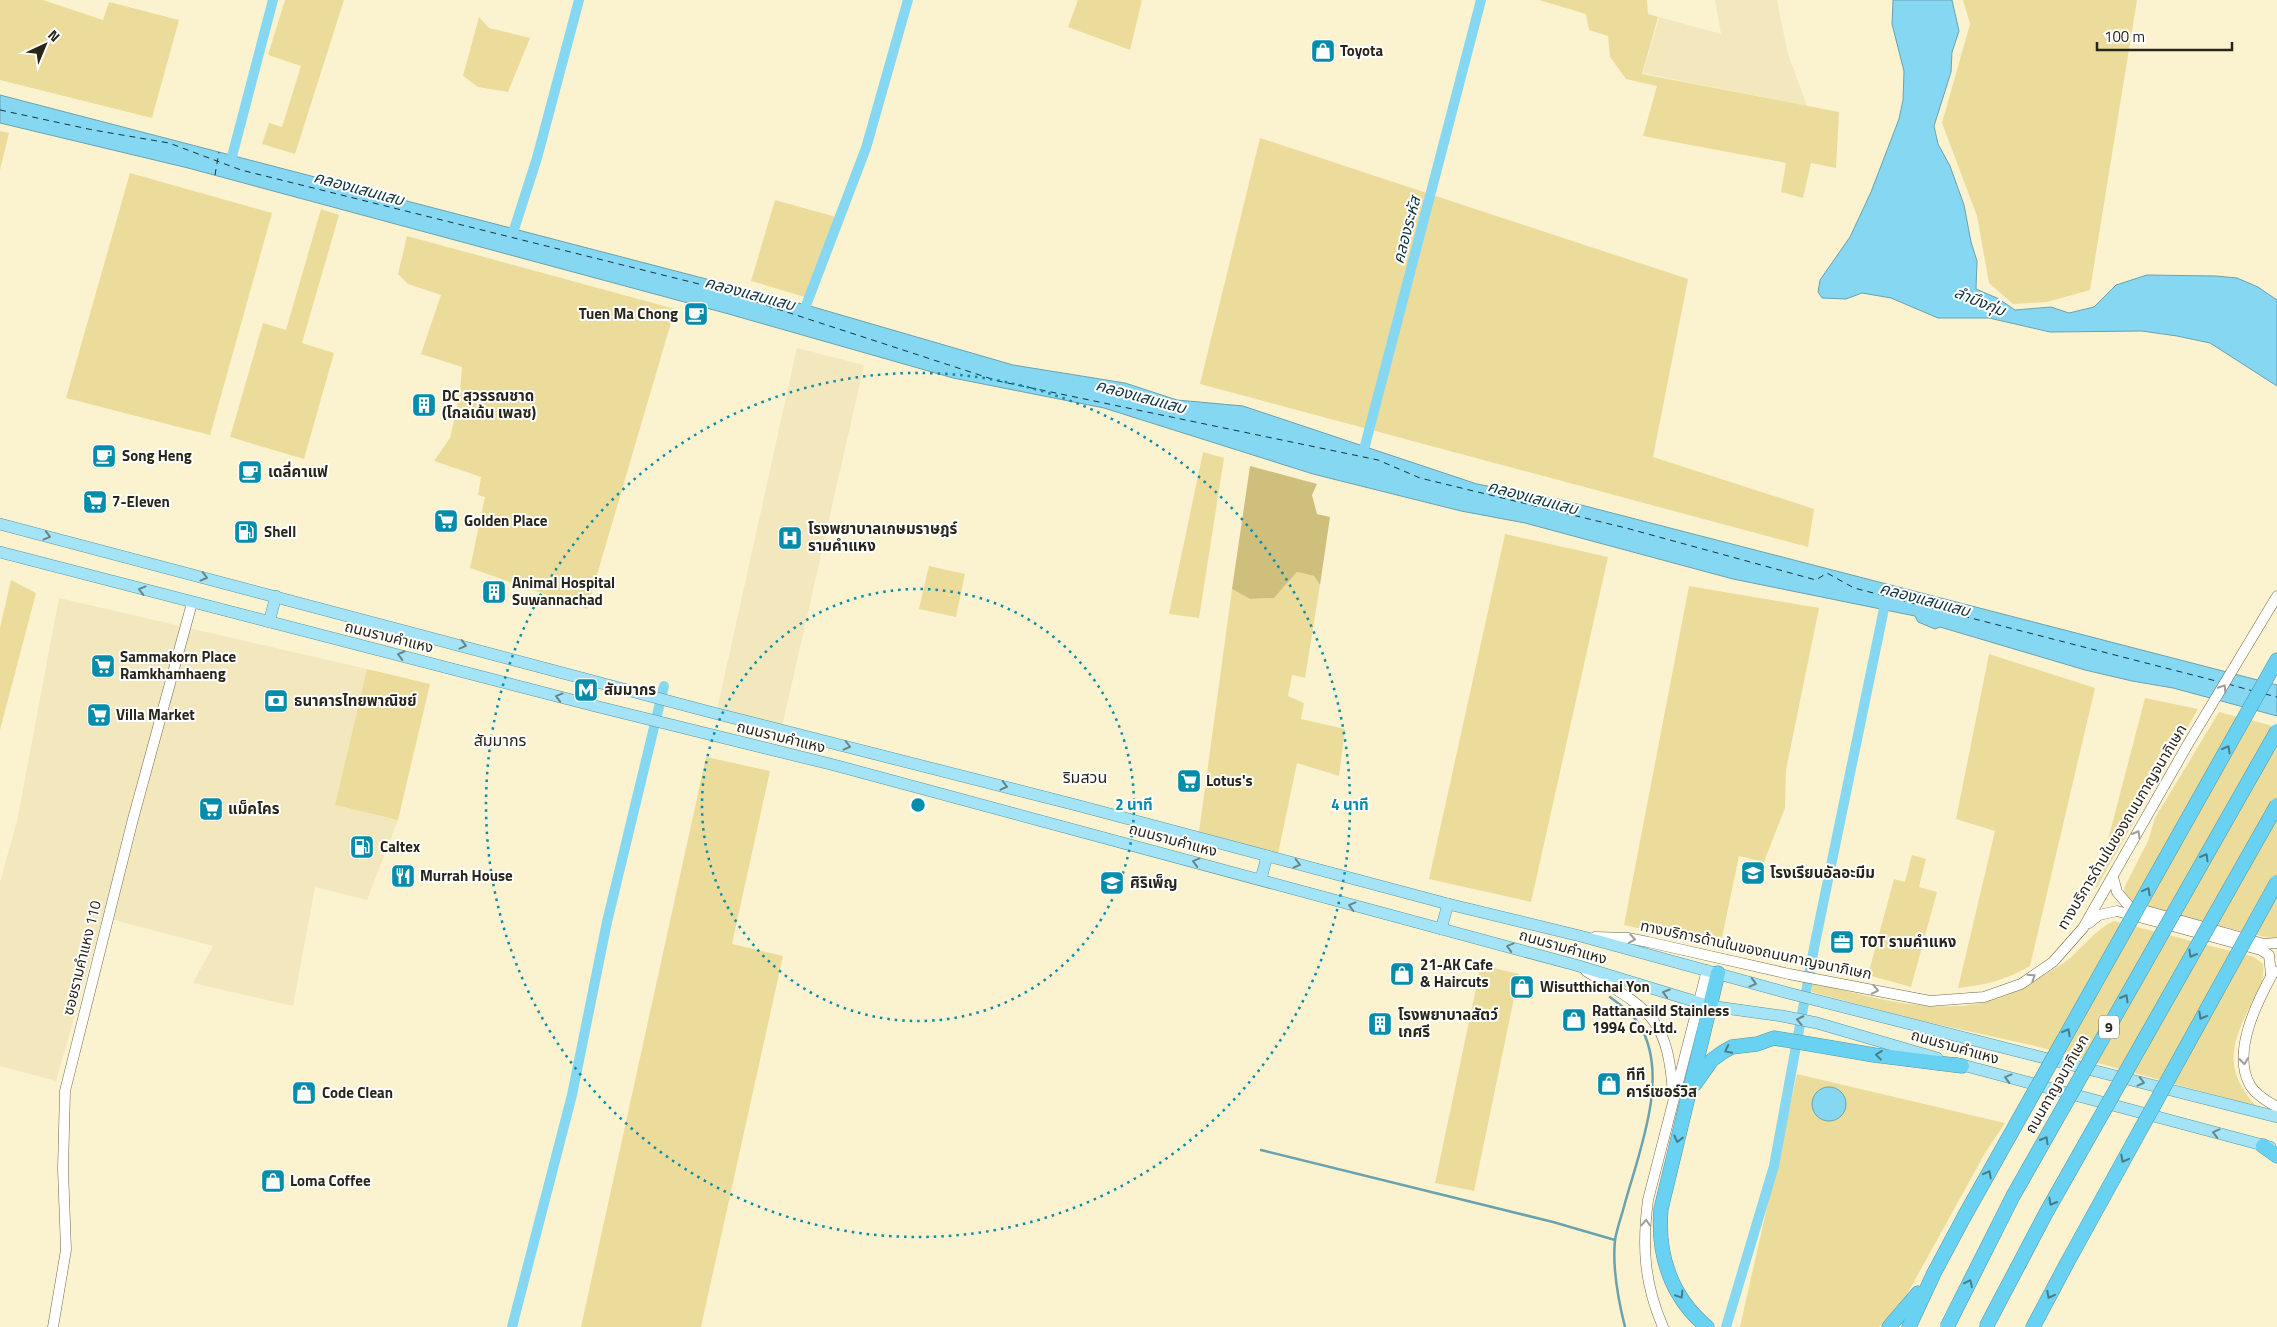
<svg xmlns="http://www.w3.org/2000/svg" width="2277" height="1327" font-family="'Titillium Web','Noto Sans Thai',sans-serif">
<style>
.built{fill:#f2e7bd}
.green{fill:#ecdc9b}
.forest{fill:#cfbf7d}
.water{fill:#86d7f1;stroke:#6aa2b0}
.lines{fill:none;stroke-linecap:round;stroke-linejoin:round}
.stream{stroke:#6aa2b0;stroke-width:2.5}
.canal{stroke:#86d7f1;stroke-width:10}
.ferry{stroke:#0f3540;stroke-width:1;stroke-dasharray:6 5;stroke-linecap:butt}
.secondary-casing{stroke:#706849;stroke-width:11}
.primary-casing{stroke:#5396a6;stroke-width:12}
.highway-casing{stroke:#5396a6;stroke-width:15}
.secondary{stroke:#fff;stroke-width:10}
.primary{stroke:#a5e4f7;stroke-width:11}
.highway{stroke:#69d2f2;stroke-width:14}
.highway-bridge-casing{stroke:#5396a6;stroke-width:15;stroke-linecap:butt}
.highway-bridge{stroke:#69d2f2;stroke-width:14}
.oneway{stroke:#678588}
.oneway2{stroke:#9f9d98}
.oneway3{stroke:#497c86}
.ring{fill:none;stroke:#048cab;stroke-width:2.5;stroke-dasharray:2.5 5}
.labels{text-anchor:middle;stroke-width:4;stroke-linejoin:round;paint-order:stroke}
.shield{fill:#fff;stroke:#69675e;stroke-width:1}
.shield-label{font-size:14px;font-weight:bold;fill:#292619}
.poi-label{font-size:15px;font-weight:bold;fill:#292619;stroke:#fff;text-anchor:start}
.street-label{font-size:15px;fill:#292619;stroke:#fff}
.water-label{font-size:16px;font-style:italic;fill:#0f3540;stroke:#fff}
.neighbourhood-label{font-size:16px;fill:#292619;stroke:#fff}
.centre{fill:#048cab;stroke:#fff;stroke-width:2.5}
.ring-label{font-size:15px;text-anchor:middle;font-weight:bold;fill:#048cab;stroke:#fff;stroke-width:4;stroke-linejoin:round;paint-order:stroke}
</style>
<rect width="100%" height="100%" fill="#fbf3cf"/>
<g class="built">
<path d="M1715 0H1777L1787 51 1807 106 1643 73 1659 17 1721 34Z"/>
<path d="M797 348 864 365 782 727 717 710Z"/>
<path d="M59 598 367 669 335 805 398 820 367 900 315 887 293 1006 193 983 213 946 103 917 56 1081 0 1066V882L17 821Z"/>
</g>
<g class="green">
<path d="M0 0H43L103 20 109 2 179 20 152 118 0 80Z"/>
<path d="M285 0H344L295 154 262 144 269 123 282 127 301 66 268 55Z"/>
<path d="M1078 0H1142L1130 50 1068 27Z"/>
<path d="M1539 0H1647L1648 14 1658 17 1642 74 1839 112 1836 168 1811 163 1803 198 1781 192 1786 163 1643 136 1657 86 1626 79 1610 57 1608 36 1589 30 1586 14Z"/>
<path d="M1963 0H2137L2090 290 2047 302 2013 304 1989 283 1977 216 1942 123 1970 24Z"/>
<path d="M479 17 489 28 530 38 508 92 478 87 463 76Z"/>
<path d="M0 131 9 133 0 170Z"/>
<path d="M1260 138 1688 279 1653 457 1814 509 1808 547 1200 384Z"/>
<path d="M130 173 272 213 210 435 66 398Z"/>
<path d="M775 200 836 217 805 297 751 281Z"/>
<path d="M321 209 339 215 302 343 334 353 304 459 230 437 263 323 286 330Z"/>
<path d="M407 236 675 309 587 609 470 568 485 497 478 495 481 477 434 461 450 438 460 393 462 367 421 354 441 295 408 284 398 274Z"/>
<path d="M1203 452 1224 458 1199 618 1169 614Z"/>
<path d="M1505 534 1608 557 1531 902 1429 879Z"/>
<path d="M929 566 965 574 956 617 919 609Z"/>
<path d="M1297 572 1314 576 1320 585 1305 678 1292 675 1288 696 1304 703 1301 719 1345 729 1339 776 1297 763 1278 854 1199 832 1232 589 1250 599 1274 598Z"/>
<path d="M11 580 36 593 0 730V628Z"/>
<path d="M1689 586 1819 608 1786 770 1785 808 1764 862 1739 856 1720 947 1624 925Z"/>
<path d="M1989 654 2095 688 2030 966C2006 980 1985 985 1958 988L1995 831 1956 819Z"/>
<path d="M367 669 430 684 398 820 335 805Z"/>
<path d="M2145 698 2198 709 2095 890Z"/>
<path d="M2219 712 2277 727V938L2273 939 2132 904 2125 897 2124 888 2148 841 2155 818Z"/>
<path d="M706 757 770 771 732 944 783 956 701 1327H581Z"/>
<path d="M1912 855 1926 859 1919 887 1937 892 1911 987 1868 975 1894 879 1905 882Z"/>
<path d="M2114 921 2254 957 2263 964C2265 981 2259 988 2251 1004 2231 1044 2223 1070 2256 1106L2035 1046 1918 1020 1812 992V983C1872 996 1937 1019 1999 998 2020 991 2040 977 2059 966 2079 954 2093 930 2114 921Z"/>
<path d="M1481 965 1519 974 1474 1191 1435 1183Z"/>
<path d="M1797 1074 2005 1123 1985 1153 1900 1307 1879 1327H1740Z"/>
</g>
<path class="forest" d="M1250 466 1317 484 1312 495 1317 514 1330 517 1320 585 1314 576 1297 572 1274 598 1250 599 1232 589Z"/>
<g class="water">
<path d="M1893 0H1952L1959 31 1952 52 1951 72 1934 126 1938 144 1950 166 1964 205 1971 242 1977 261 1976 289 1999 299 2015 310 2051 307 2069 313 2094 307 2116 285 2147 275 2216 276 2237 278 2258 287 2277 300V386L2210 343 2177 336 2142 331 2050 332 1989 318H1938L1891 298 1862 293 1846 299 1822 298 1818 292 1820 280 1850 237 1871 192 1899 119 1903 100 1904 71 1892 24Z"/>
<path d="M0 95 810 306 1013 365 1125 383 1177 400 1243 406 1477 484 1558 499 2277 685V716L2173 688 2132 681 2085 670 1940 627 1935 629 1918 622 1915 616 1733 579 1525 523 1461 511 1313 474 1104 408 953 378 725 313 188 168 0 123Z"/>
<circle cx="1829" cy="1104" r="17"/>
</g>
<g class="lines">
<g class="stream">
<path d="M1610 997C1622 1006 1633 1014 1640 1026 1670 1076 1639 1152 1625 1203 1622 1215 1617 1228 1615 1240 1612 1269 1618 1299 1625 1327"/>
<path d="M1261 1150 1553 1222 1615 1240"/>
</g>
<g class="canal">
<path d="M229 168 273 0"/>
<path d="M511 239 537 158 579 0"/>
<path d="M802 316 866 148 908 0"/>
<path d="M1361 461 1481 0"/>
<path d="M512 1327 572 1095 607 922 664 686"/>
<path d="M1726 1327 1774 1166 1815 943 1885 604"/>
</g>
<g class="ferry">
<path d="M0 110 93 130 169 143 241 170 707 286 998 381 1378 460 1420 478 1626 528 1816 580 1827 573 1854 588 2220 682"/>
<path d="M215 175 219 152"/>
<path d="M2228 684 2253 691"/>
<path d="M2265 694 2277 697"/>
</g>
<defs>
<g id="secondary">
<path d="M2113 877 2117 892 2129 906 2264 944 2277 943"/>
<path d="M2089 923 2099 915 2117 911 2261 950 2269 955 2271 975"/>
<path d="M1595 937 1628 938 1648 942 1789 974 1930 1001 1984 997 2021 984 2053 962 2083 928 2188 744 2277 596"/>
<path d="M1586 971C1649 1010 1668 1016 1673 1095"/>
<path d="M2274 971C2258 1000 2231 1052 2250 1085 2255 1094 2268 1102 2277 1107"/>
<path d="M53 1327 66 1250 63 1169 65 1091 133 819 192 603"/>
<path d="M1663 1327C1644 1283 1642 1246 1648 1200L1707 970"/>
</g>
<g id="primary">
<path d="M0 524 710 712 1076 805 1448 904 1584 937 1788 993 2277 1117"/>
<path d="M0 552 599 707 834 765 1579 966 1710 1006 1782 1016 1817 1023 1937 1058"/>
<path d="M269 622 276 596"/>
<path d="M1261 879 1267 856"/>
<path d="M1441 929 1448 904"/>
<path d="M1955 1063 2270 1147"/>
</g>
<g id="highway">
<path d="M2251 706 2277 660"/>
<path d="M1695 1084 1712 1060 1723 1052 1732 1047 1757 1044 1774 1038 1874 1055 1962 1066"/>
<path d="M2263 1146 2277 1156"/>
<path d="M1707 1327C1671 1297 1657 1255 1661 1209L1718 973"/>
<path d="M1889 1327 1918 1293"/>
<path d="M1909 1327 1934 1273 1964 1217"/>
<path d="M2033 1327 2067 1263"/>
</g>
</defs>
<use href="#secondary" class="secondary-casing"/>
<use href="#primary" class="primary-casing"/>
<use href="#highway" class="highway-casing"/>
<use href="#secondary" class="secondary"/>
<use href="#primary" class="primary"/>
<use href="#highway" class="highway"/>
<defs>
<g id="highway-bridge">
<path d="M1964 1217 2251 706"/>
<path d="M2067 1263 2277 882"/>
<path d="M1947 1327 2013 1196 2277 731"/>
<path d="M1986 1327 2046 1213 2277 805"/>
</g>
</defs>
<use href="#highway-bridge" class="highway-bridge-casing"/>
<use href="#highway-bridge" class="highway-bridge"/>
</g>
<defs><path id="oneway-chevron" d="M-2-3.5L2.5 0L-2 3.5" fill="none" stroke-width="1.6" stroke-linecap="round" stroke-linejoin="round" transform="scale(1.25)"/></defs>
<g class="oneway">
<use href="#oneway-chevron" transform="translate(47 536) rotate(15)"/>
<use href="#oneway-chevron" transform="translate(204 577) rotate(14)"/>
<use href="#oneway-chevron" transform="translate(142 590) rotate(-165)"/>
<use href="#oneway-chevron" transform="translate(463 645) rotate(15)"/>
<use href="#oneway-chevron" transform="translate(401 655) rotate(-166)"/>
<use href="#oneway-chevron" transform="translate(559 697) rotate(-165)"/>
<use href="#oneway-chevron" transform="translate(847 746) rotate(14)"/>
<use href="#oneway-chevron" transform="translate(1004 786) rotate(14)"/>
<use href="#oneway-chevron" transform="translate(1196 862) rotate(-165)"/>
<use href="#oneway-chevron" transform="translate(1297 864) rotate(14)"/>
<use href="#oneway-chevron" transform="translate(1352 906) rotate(-165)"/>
<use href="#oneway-chevron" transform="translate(1510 947) rotate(-165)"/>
<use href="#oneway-chevron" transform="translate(1753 983) rotate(15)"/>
<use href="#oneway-chevron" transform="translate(1666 993) rotate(-163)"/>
<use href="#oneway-chevron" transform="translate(1800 1020) rotate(-168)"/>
<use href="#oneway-chevron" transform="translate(2008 1078) rotate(-165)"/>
<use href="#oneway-chevron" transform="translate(2141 1082) rotate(14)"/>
<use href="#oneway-chevron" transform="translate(2216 1133) rotate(-165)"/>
</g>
<g class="oneway2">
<use href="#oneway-chevron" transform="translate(2223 688) rotate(-58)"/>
<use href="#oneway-chevron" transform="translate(2137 834) rotate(-60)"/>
<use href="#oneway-chevron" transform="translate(1632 939) rotate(9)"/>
<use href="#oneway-chevron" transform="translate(2032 977) rotate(-33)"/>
<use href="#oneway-chevron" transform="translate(1875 990) rotate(12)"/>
<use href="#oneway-chevron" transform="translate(2244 1061) rotate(84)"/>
<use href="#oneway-chevron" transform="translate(1646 1223) rotate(-87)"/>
</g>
<g class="oneway3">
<use href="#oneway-chevron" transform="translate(2227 749) rotate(-61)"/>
<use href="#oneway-chevron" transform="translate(2205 857) rotate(-60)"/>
<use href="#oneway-chevron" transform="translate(2147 891) rotate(-61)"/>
<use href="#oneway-chevron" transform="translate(2192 954) rotate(120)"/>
<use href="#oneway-chevron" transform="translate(2125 998) rotate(-60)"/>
<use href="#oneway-chevron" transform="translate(2202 1016) rotate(119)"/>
<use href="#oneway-chevron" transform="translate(2067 1032) rotate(-61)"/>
<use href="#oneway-chevron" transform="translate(1728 1050) rotate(154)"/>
<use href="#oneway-chevron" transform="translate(1879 1055) rotate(-173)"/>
<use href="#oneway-chevron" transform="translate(1678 1139) rotate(104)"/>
<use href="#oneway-chevron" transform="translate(2045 1140) rotate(-60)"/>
<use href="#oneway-chevron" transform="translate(2124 1159) rotate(118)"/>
<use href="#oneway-chevron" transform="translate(1988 1174) rotate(-62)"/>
<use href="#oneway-chevron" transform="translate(2052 1202) rotate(120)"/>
<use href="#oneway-chevron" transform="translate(1969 1283) rotate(-64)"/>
<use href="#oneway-chevron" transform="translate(1680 1295) rotate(57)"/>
<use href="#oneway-chevron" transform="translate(2050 1295) rotate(118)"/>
</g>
<g class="ring">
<circle cx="918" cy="805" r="216"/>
<circle cx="918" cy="805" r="432"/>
</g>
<defs>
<symbol id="shop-square" viewBox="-11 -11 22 22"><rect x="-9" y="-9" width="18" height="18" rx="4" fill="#048cab" stroke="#fff"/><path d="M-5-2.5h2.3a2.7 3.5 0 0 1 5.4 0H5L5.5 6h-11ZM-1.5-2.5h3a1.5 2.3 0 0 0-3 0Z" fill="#fff"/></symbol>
<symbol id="cafe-square" viewBox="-11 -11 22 22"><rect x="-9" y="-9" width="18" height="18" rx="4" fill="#048cab" stroke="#fff"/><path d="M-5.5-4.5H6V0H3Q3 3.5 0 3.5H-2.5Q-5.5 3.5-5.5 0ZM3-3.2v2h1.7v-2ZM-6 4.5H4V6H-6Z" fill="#fff"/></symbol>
<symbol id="building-square" viewBox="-11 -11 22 22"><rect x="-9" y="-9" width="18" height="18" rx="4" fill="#048cab" stroke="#fff"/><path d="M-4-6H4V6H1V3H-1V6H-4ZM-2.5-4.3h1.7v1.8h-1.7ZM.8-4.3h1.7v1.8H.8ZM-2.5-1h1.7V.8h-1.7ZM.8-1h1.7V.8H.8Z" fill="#fff"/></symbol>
<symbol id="supermarket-square" viewBox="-11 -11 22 22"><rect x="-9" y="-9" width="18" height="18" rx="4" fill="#048cab" stroke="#fff"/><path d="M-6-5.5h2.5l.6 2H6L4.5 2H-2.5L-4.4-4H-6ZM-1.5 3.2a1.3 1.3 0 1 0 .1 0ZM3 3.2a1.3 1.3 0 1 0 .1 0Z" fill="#fff"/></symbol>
<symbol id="fuel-square" viewBox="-11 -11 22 22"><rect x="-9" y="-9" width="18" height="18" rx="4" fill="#048cab" stroke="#fff"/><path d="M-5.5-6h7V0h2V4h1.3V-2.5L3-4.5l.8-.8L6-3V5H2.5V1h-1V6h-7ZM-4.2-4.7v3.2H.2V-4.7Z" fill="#fff"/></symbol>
<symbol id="hospital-square" viewBox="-11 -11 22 22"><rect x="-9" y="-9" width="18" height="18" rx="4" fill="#048cab" stroke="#fff"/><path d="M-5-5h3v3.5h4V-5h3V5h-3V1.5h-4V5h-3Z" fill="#fff"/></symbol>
<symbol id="metro-square" viewBox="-11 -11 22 22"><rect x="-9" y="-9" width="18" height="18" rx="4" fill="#048cab" stroke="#fff"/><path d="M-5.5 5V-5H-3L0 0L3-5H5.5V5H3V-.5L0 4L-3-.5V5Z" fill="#fff"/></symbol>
<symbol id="bank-square" viewBox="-11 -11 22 22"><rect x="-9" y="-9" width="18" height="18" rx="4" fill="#048cab" stroke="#fff"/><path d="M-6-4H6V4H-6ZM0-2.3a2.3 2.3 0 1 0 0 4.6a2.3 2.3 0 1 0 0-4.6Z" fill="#fff"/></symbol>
<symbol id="school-square" viewBox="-11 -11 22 22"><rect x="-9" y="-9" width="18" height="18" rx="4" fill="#048cab" stroke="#fff"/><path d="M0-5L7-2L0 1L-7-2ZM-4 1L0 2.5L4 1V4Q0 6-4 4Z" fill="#fff"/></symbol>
<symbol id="restaurant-square" viewBox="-11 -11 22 22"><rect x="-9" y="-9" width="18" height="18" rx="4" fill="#048cab" stroke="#fff"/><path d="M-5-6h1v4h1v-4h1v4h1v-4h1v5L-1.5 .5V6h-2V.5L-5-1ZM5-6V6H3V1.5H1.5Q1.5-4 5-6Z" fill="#fff"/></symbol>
<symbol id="office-square" viewBox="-11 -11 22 22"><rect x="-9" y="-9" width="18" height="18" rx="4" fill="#048cab" stroke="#fff"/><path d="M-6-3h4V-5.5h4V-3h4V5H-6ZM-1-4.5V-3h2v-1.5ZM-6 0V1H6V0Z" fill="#fff"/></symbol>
</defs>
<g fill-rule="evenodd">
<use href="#shop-square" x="1309" y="37" width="28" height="28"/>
<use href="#cafe-square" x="682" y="300" width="28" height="28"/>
<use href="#building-square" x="410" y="391" width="28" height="28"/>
<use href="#cafe-square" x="90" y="442" width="28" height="28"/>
<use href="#cafe-square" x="236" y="458" width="28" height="28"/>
<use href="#supermarket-square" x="81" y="488" width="28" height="28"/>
<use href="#supermarket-square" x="432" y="507" width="28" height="28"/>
<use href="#fuel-square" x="232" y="518" width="28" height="28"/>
<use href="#hospital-square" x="776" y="524" width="28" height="28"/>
<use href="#building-square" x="480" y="578" width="28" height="28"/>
<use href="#supermarket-square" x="89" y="652" width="28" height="28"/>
<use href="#metro-square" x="572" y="676" width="28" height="28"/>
<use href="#bank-square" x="262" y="687" width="28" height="28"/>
<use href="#supermarket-square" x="85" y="701" width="28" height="28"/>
<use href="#supermarket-square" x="1175" y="767" width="28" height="28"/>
<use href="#supermarket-square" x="197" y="795" width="28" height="28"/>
<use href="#fuel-square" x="348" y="833" width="28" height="28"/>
<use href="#school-square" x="1739" y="859" width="28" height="28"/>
<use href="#restaurant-square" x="389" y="862" width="28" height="28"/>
<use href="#school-square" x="1098" y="869" width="28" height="28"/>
<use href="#office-square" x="1828" y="928" width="28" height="28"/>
<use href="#shop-square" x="1388" y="960" width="28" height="28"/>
<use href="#shop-square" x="1508" y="973" width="28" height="28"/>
<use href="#shop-square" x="1560" y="1006" width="28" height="28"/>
<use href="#building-square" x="1366" y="1010" width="28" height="28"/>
<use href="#shop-square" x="1595" y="1070" width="28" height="28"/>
<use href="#shop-square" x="290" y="1079" width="28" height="28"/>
<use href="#shop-square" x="259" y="1167" width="28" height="28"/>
</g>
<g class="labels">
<rect class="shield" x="2099" y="1015.5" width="20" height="23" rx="4"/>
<g class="shield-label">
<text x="2109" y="1032">9</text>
</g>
<g class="poi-label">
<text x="1340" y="56">Toyota</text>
<text x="678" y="319" text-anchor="end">Tuen Ma Chong</text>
<text x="442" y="401">DC สุวรรณชาด<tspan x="442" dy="17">(โกลเด้น เพลซ)</tspan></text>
<text x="122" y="461">Song Heng</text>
<text x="268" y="477">เดลี่คาแฟ</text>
<text x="112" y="507">7-Eleven</text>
<text x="464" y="526">Golden Place</text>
<text x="808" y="534">โรงพยาบาลเกษมราษฎร์<tspan x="808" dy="17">รามคำแหง</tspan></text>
<text x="264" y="537">Shell</text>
<text x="512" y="588">Animal Hospital<tspan x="512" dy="17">Suwannachad</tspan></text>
<text x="120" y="662">Sammakorn Place<tspan x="120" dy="17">Ramkhamhaeng</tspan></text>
<text x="604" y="695">สัมมากร</text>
<text x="294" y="706">ธนาคารไทยพาณิชย์</text>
<text x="116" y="720">Villa Market</text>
<text x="1206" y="786">Lotus's</text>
<text x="228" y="814">แม็คโคร</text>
<text x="380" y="852">Caltex</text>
<text x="1770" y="878">โรงเรียนอัลอะมีม</text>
<text x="420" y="881">Murrah House</text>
<text x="1130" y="888">ศิริเพ็ญ</text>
<text x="1860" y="947">TOT รามคำแหง</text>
<text x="1420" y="970">21-AK Cafe<tspan x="1420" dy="17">&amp; Haircuts</tspan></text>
<text x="1540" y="992">Wisutthichai Yon</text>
<text x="1592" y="1016">Rattanasild Stainless<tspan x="1592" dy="17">1994 Co.,Ltd.</tspan></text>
<text x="1398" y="1020">โรงพยาบาลสัตว์<tspan x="1398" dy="17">เกศรี</tspan></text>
<text x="1626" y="1080">ทีที<tspan x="1626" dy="17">คาร์เซอร์วิส</tspan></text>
<text x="322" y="1098">Code Clean</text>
<text x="290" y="1186">Loma Coffee</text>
</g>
<g class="street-label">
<text transform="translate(389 637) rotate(14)" y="5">ถนนรามคำแหง</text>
<text transform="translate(781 737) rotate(14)" y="5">ถนนรามคำแหง</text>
<text transform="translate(2122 827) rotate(-59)" y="5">ทางบริการด้านในของถนนกาญจนาภิเษก</text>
<text transform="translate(1173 840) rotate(15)" y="5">ถนนรามคำแหง</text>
<text transform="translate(1563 947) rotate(16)" y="5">ถนนรามคำแหง</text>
<text transform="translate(1756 950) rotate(12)" y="5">ทางบริการด้านในของถนนกาญจนาภิเษก</text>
<text transform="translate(82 958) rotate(-76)" y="5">ซอยรามคำแหง 110</text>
<text transform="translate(1955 1047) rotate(16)" y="5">ถนนรามคำแหง</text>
<text transform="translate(2057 1084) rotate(-60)" y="5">ถนนกาญจนาภิเษก</text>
</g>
<g class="water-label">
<text transform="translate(359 188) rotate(15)" y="6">คลองแสนแสบ</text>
<text transform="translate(1406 230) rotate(-75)" y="6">คลองระหัส</text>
<text transform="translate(750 293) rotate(15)" y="6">คลองแสนแสบ</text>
<text transform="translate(1980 301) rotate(22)" y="6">ลำบึงกุ่ม</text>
<text transform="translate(1141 396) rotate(15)" y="6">คลองแสนแสบ</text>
<text transform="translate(1533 497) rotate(15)" y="6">คลองแสนแสบ</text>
<text transform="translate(1925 599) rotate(15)" y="6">คลองแสนแสบ</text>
</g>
<g class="neighbourhood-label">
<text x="500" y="746">สัมมากร</text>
<text x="1085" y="783">ริมสวน</text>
</g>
</g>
<circle cx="918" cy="805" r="8" class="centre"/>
<g class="ring-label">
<text x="1134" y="810">2 นาที</text>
<text x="1350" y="810">4 นาที</text>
</g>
<g transform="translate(45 45) rotate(44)" stroke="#ffffff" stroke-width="4" paint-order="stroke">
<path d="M0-4L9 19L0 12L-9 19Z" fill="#292619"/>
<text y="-8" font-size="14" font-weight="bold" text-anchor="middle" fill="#292619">N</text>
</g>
<path d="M2097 42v8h135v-8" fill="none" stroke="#292619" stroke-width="2.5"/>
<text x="2104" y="42" font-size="15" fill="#292619" stroke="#ffffff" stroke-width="4" paint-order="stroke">100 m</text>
</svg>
